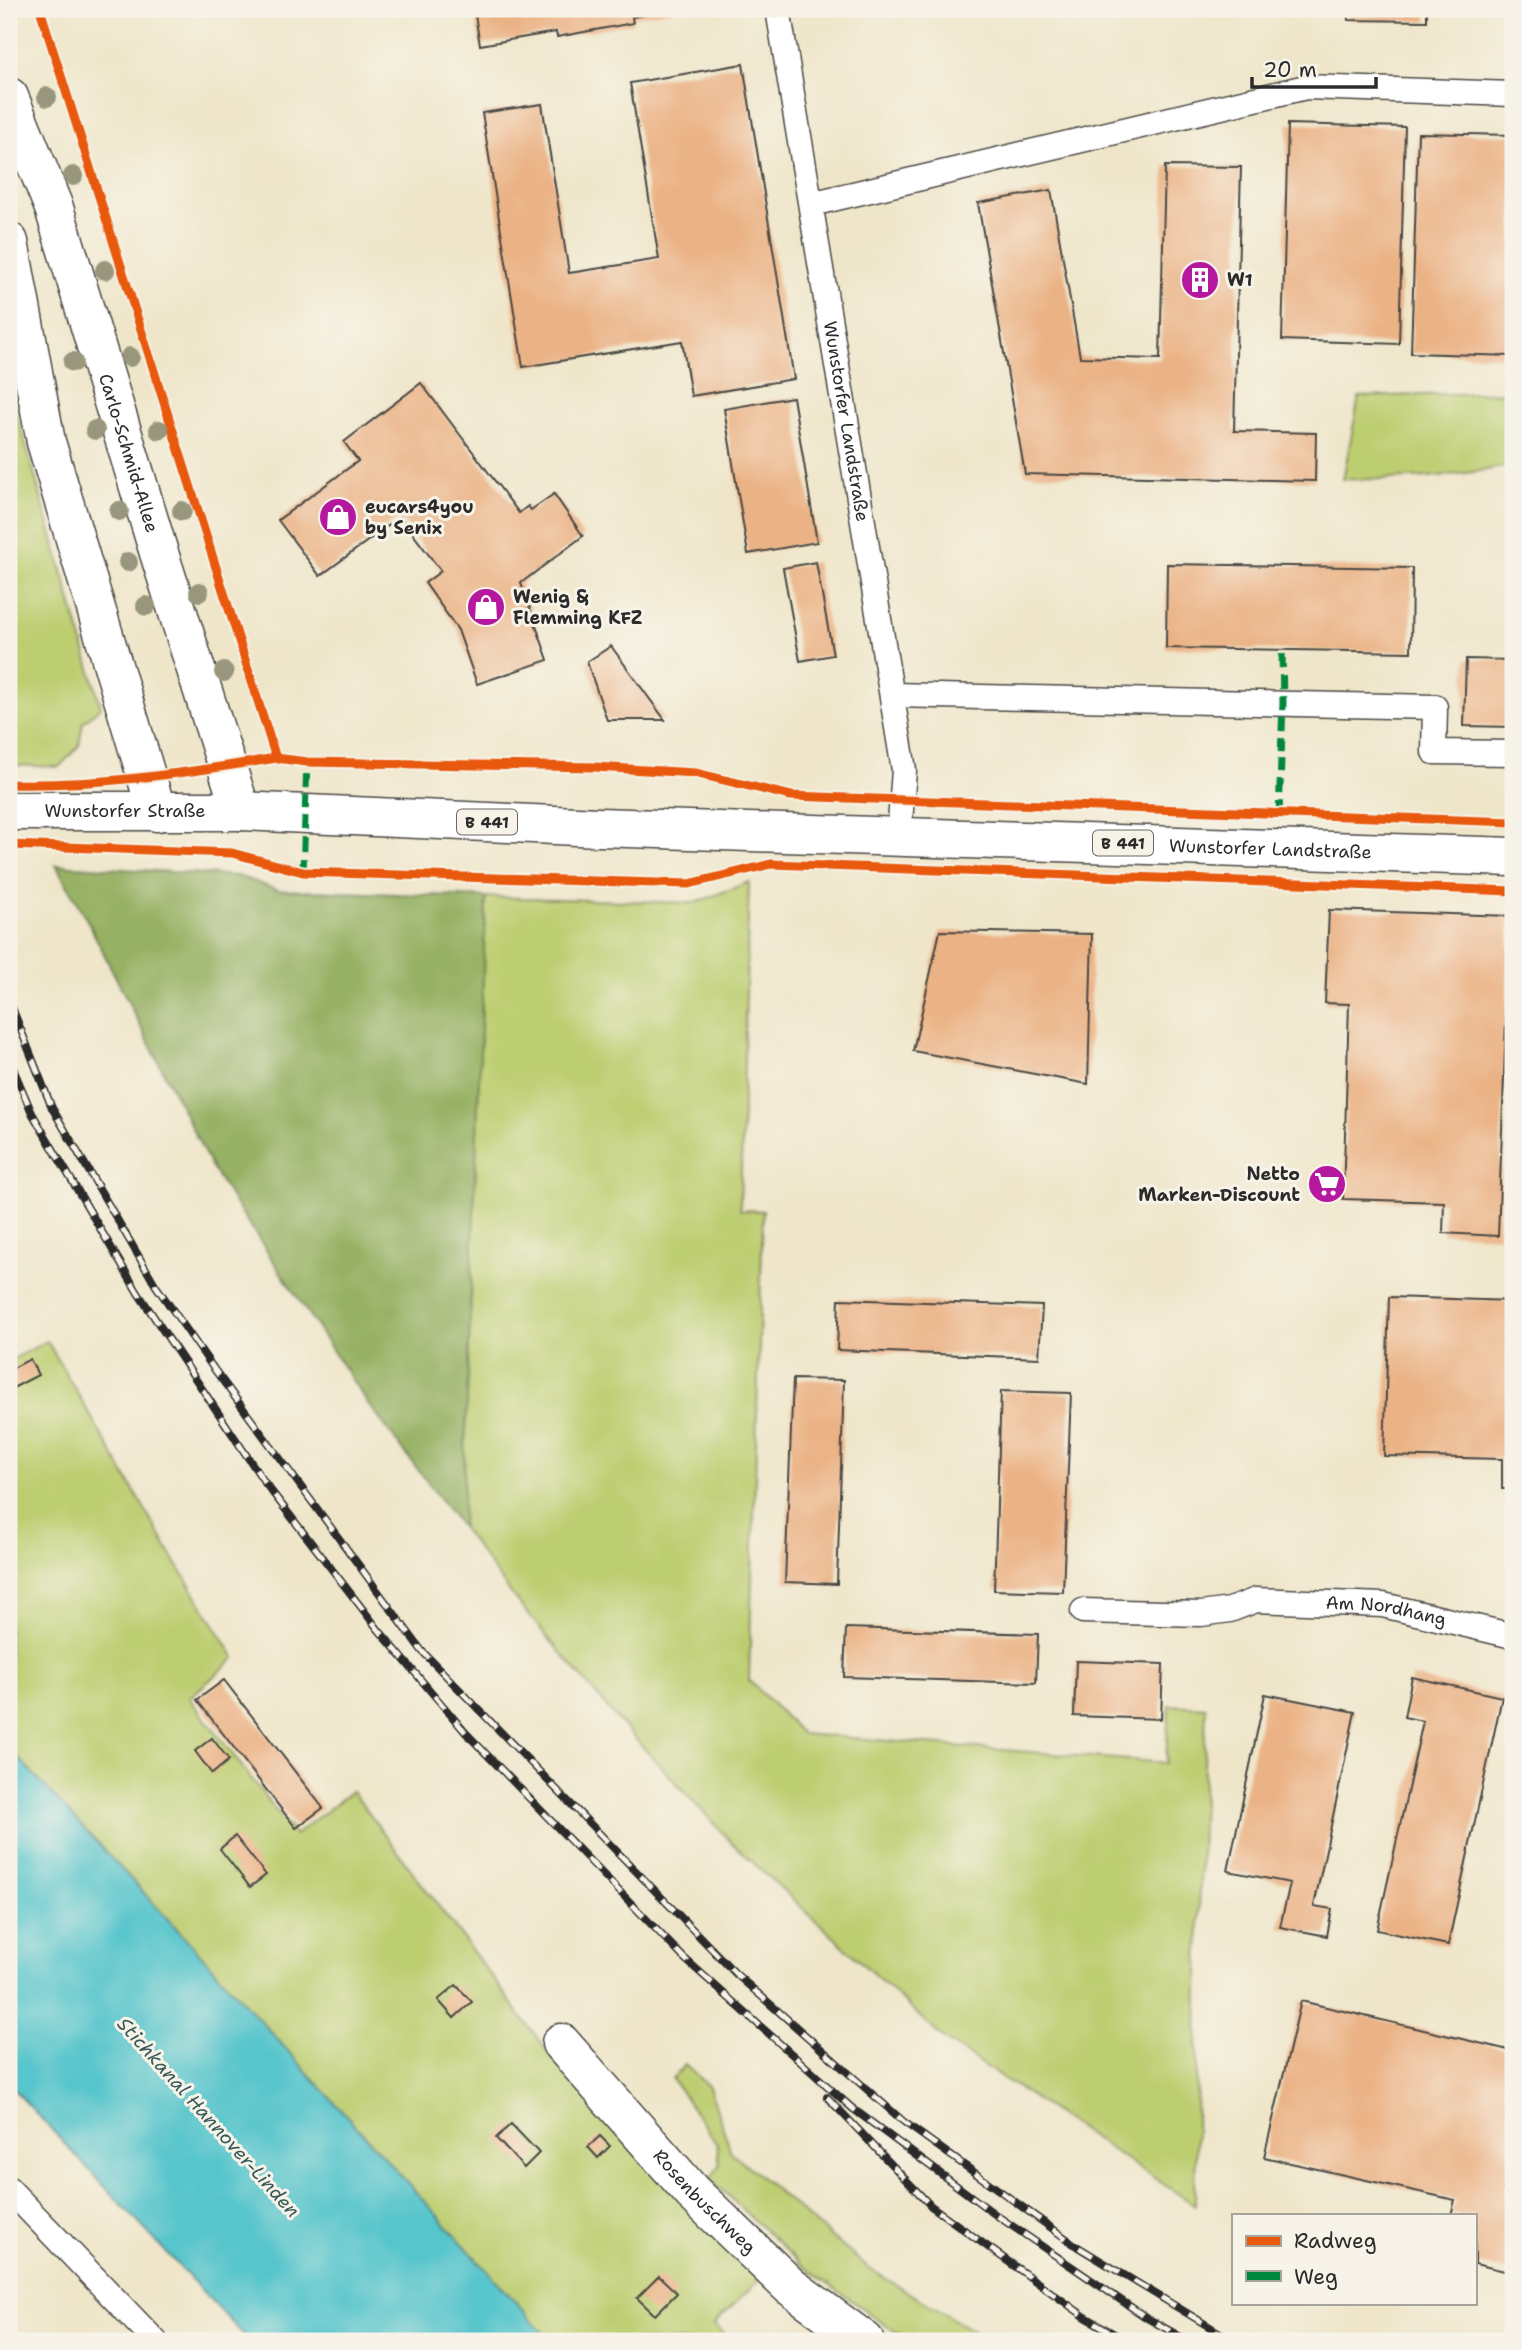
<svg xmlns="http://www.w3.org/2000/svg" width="1522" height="2350" font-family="'Shantell Sans',sans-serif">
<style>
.green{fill:#bdce71;stroke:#747c4e;stroke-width:2}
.forest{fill:#96b163;stroke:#606e47;stroke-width:2}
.water{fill:#57c5cc;stroke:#41787c;stroke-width:2}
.building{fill:#ebb285}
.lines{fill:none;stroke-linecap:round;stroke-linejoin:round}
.lane-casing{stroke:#484743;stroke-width:27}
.street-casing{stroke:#484743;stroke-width:41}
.secondary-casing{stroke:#484743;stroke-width:41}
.primary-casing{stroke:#484743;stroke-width:41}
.lane{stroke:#fff;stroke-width:24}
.street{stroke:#fff;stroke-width:38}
.secondary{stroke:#fff;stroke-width:38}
.primary{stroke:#fff;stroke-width:38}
.rail-casing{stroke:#2b2b2b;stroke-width:8}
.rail{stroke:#f7f3e8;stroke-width:5;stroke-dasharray:16;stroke-linecap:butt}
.quiet{stroke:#00873e;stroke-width:7;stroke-dasharray:14 7;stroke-linecap:butt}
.cycleway-casing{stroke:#f7f3e8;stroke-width:13}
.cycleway{stroke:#e8590c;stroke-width:9}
.tree{fill:#98967c}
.labels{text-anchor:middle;stroke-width:6;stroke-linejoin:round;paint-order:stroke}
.shield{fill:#f7f3e8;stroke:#686764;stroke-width:2}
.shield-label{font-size:16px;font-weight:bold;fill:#2b2b2b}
.poi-label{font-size:18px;font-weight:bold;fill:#2b2b2b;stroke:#f7f3e8;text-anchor:start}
.street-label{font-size:18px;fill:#2b2b2b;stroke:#f7f3e8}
.water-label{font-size:19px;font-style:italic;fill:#38595b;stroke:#f7f3e8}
</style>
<rect width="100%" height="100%" fill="#f7f3e8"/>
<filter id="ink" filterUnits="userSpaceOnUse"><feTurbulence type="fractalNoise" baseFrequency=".0143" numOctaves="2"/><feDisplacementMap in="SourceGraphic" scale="14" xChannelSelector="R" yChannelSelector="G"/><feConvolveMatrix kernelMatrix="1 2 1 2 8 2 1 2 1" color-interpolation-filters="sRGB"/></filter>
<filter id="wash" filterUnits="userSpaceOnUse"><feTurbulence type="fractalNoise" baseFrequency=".00686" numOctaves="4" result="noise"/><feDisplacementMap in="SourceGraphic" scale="28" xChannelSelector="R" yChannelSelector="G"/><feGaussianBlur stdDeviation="1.57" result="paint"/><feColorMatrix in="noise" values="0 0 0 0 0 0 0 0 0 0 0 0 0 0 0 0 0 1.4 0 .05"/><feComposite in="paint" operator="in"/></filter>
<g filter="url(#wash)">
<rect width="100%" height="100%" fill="#efe6ca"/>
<g class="green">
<path d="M9 386 101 707 83 722 79 746 59 767 9 765Z"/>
<path d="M1513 392V465C1457 477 1400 480 1343 479L1359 397Z"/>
<path d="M749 882 740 1210 763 1211 749 1680 802 1734 1166 1763 1169 1705 1206 1707 1199 1913 1195 2205 944 2039 732 1843 616 1718 516 1600 462 1528 486 897 695 903Z"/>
<path d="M47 1341 176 1563 235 1658 189 1698 295 1835 352 1791 557 2064 761 2278 714 2324 731 2341H551L189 1942 9 1748V1361Z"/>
<path d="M685 2065 709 2087 731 2152 868 2268 990 2341H909L804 2267 710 2179 720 2165 717 2144 672 2079Z"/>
</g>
<path class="forest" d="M56 865 238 876 278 890 486 897 462 1528 366 1401 213 1170 87 920Z"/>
<path class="water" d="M9 1748 189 1942 551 2341H249L9 2084Z"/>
<g id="blocks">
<g class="building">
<path d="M474 9H674V10L632 17 633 23 557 37 556 32 480 45Z"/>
<path d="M1348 9H1427V21L1348 20Z"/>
<path d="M743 64 794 379 691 396 682 341 523 367 482 113 542 104 569 273 659 259 630 83Z"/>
<path d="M1288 124 1405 127 1399 344 1282 340Z"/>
<path d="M1418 133 1513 135V356L1411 353Z"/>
<path d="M1165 166 1241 167 1234 431 1316 433 1315 481 1025 474 978 203 1051 190 1080 357 1160 359Z"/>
<path d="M421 383 519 513 528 506 531 510 554 494 583 536 521 583 548 660 477 684 458 630 425 583 441 571 400 517 320 576 278 520 358 461 344 442Z"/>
<path d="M793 397 817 542 748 554 724 409Z"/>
<path d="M816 562 833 655 800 661 783 568Z"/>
<path d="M1167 564 1412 568 1411 652 1166 648Z"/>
<path d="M611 646 665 720H607L587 662Z"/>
<path d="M1466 659 1513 660V727L1464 726Z"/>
<path d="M1329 910 1510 916 1498 1236 1443 1233 1444 1202 1343 1199 1349 1004 1325 1003Z"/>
<path d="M940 931 1092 934 1088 1084 913 1051Z"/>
<path d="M1389 1297 1513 1301V1489H1502V1459L1384 1456Z"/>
<path d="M839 1299 1042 1306 1039 1358 837 1350Z"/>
<path d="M30 1359 38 1375 9 1390V1370Z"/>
<path d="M793 1379 844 1380 837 1584 785 1582Z"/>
<path d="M1001 1391 1071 1393 1063 1592 994 1590Z"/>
<path d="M846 1628 1038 1634 1036 1683 844 1677Z"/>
<path d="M1076 1661 1163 1664 1161 1719 1074 1716Z"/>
<path d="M1412 1677 1502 1697 1448 1945 1377 1930 1423 1721 1404 1717Z"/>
<path d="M224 1680 323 1808 296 1828 197 1700Z"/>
<path d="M1265 1694 1355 1712 1314 1906 1332 1909 1327 1936 1280 1927 1290 1883 1228 1871Z"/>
<path d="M212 1738 229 1760 212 1774 195 1751Z"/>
<path d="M235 1836 266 1875 250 1887 220 1849Z"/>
<path d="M456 1985 472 2002 454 2018 438 2000Z"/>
<path d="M1301 2001 1513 2051V2160L1504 2191 1513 2193V2273L1475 2264V2215H1451L1455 2200 1264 2157Z"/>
<path d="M511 2124 539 2153 524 2168 496 2138Z"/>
<path d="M600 2136 610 2146 598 2158 588 2147Z"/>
<path d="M659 2276 677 2293 655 2315 637 2298Z"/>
</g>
</g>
</g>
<g filter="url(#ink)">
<use href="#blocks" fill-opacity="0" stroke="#484743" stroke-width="2"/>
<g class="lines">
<defs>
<g id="lane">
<path id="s1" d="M778 9 904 770 899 836"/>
<path d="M811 204 1306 87 1513 94"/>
<path d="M892 695 1435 707 1434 752 1513 753"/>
<path id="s2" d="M1083 1611 1201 1614 1230 1610 1256 1600 1383 1605 1513 1636"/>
<path d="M9 2189 155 2341"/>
</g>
<g id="street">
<path id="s3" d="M561 2043 692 2192 790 2286 865 2341"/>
</g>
<g id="secondary">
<path id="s4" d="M9 97 54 208 159 553 241 811"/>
<path d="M9 242 46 442 157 812"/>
</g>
<g id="primary">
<path id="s5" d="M9 811H241L599 827 1513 857"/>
</g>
</defs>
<use href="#lane" class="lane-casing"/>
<use href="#street" class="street-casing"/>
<use href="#secondary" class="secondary-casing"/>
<use href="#primary" class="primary-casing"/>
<use href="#lane" class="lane"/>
<use href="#street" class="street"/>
<use href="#secondary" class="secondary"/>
<use href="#primary" class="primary"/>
<defs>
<g id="rail">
<path d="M9 1000 52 1108 156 1286 214 1369 422 1651 736 1974 904 2122 1078 2247 1233 2341"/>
<path d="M9 1059 32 1113 138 1293 265 1483 378 1629 466 1733 684 1958 852 2108 996 2215 1147 2318 1188 2341"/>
<path d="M827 2097 931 2206 1084 2316 1126 2341"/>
</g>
</defs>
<use href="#rail" class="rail-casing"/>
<use href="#rail" class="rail"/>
<g class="quiet">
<path d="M1279 815 1283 703 1282 650"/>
<path d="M303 872 307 762"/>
</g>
<defs>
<g id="cycleway">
<path d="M40 9 276 758 307 762 595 767 695 773 791 796 1513 822"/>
<path d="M9 784C99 786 187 773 276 758"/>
<path d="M9 845 232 853 303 872 689 884 771 864 1513 891"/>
</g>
</defs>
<use href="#cycleway" class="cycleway-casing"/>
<use href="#cycleway" class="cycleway"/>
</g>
<g class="tree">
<circle cx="47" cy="97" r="10"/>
<circle cx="73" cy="176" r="10"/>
<circle cx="105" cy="270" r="10"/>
<circle cx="130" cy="357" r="10"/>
<circle cx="73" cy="362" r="10"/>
<circle cx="95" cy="430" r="10"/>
<circle cx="159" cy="430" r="10"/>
<circle cx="119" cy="511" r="10"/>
<circle cx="182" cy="511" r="10"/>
<circle cx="128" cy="562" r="10"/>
<circle cx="199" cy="592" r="10"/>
<circle cx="146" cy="606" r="10"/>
<circle cx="224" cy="672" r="10"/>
</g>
</g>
<defs>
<symbol id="building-disc" viewBox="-11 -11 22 22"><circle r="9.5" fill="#b5179e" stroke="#f7f3e8"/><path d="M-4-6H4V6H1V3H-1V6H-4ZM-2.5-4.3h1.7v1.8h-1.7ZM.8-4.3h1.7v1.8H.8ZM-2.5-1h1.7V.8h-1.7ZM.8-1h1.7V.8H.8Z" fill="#fff"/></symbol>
<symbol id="shop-disc" viewBox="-11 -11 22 22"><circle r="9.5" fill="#b5179e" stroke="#f7f3e8"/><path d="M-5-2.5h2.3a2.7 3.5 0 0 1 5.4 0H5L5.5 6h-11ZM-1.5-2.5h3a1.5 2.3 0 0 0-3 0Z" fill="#fff"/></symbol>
<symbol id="supermarket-disc" viewBox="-11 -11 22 22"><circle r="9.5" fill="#b5179e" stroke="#f7f3e8"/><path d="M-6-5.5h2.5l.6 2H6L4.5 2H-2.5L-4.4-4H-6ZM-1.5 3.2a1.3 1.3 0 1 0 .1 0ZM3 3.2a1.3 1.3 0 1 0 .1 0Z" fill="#fff"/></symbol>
</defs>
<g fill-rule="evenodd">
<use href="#building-disc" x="1178" y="258" width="44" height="44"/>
<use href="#shop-disc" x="316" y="495" width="44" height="44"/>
<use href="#shop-disc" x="464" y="585" width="44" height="44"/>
<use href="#supermarket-disc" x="1305" y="1162" width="44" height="44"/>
</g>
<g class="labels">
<g class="shield">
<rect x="457" y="809.5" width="60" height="25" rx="5"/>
<rect x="1093" y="830.5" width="60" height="25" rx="5"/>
</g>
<g class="shield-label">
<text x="487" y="828">B 441</text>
<text x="1123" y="849">B 441</text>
</g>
<g class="poi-label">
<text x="1227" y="286">W1</text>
<text x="365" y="513">eucars4you<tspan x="365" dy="21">by Senix</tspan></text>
<text x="513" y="603">Wenig &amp;<tspan x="513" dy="21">Flemming KFZ</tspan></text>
<text x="1300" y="1180" text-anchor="end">Netto<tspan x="1300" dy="21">Marken-Discount</tspan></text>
</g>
<g class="street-label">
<text dy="6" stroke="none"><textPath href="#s1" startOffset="418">Wunstorfer Landstraße</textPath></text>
<text dy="6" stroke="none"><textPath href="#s4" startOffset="376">Carlo-Schmid-Allee</textPath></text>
<text dy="6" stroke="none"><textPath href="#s5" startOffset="116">Wunstorfer Straße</textPath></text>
<text dy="6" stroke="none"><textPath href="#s5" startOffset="1262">Wunstorfer Landstraße</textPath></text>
<text dy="6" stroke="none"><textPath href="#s2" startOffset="306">Am Nordhang</textPath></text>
<text dy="6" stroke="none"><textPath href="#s3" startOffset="214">Rosenbuschweg</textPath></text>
</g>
<g class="water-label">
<text transform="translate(209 2117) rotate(48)" y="7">Stichkanal Hannover-Linden</text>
</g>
</g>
<rect width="1522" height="2350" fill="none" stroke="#f7f3e8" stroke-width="35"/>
<rect x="1232" y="2214" width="245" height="91" fill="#f7f3e8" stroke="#a5a39c" stroke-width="2"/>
<rect x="1246" y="2236" width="35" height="10" fill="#e8590c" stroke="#a5a39c" stroke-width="2"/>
<text x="1294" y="2248" font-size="21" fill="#2b2b2b">Radweg</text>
<rect x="1246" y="2271" width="35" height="10" fill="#00873e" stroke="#a5a39c" stroke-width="2"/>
<text x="1294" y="2284" font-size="21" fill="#2b2b2b">Weg</text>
<path d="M1252 77v10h124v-10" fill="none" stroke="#2b2b2b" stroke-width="3.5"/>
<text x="1263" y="77" font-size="21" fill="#2b2b2b" stroke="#f7f3e8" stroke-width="5" paint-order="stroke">20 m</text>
</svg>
